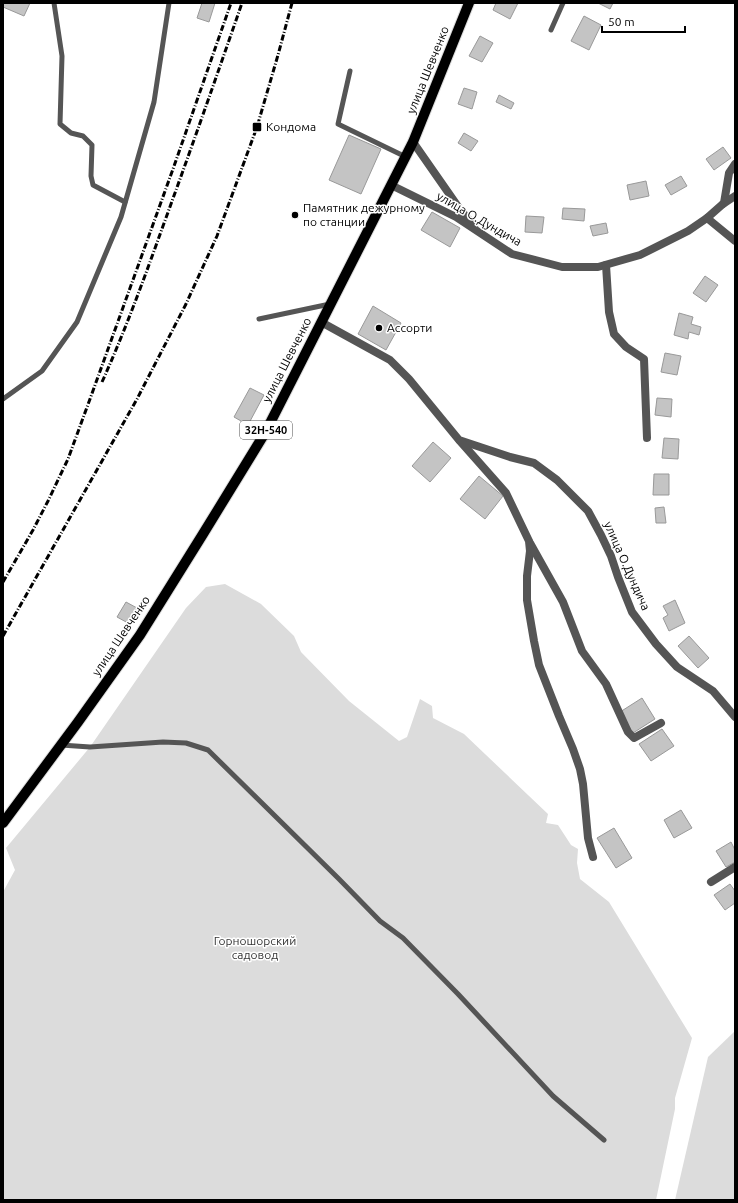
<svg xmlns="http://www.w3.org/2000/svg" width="738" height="1203" font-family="Ubuntu,sans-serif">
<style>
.green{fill:#dcdcdc}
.building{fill:#c4c4c4;stroke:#999}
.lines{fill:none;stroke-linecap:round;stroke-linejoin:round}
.primary-casing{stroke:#dbdbdb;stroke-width:12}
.lane{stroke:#555;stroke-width:5}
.street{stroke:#555;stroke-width:8}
.primary{stroke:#000;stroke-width:10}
.rail{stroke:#000;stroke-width:3;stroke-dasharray:6 2 1 2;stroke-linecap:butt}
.poi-dot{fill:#000;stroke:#fff;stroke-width:1.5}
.labels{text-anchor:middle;stroke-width:3;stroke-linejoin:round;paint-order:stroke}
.shield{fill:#fff;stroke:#4c4c4c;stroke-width:1}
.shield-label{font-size:11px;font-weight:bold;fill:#000}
.street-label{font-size:12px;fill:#000;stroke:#fff}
.poi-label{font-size:12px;fill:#000;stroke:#fff;text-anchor:start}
.park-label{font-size:12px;fill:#333;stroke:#fff}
</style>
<rect width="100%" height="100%" fill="#fff"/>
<g class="green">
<path d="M225 584 261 604 294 636 301 652 349 701 399 741 407 737 420 699 432 706 433 718 464 734 548 814 546 823 558 825 571 845 578 849 577 863 580 879 609 902 692 1038 675 1098V1109L656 1200H3V892L15 870 6 848 90 747 186 608 206 587Z"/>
<path d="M735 1031V1200H675L708 1057Z"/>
</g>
<g class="building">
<path d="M3 3H30L24 16 3 7Z"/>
<path d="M202 3H215L209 22 197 18Z"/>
<path d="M496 3H518L510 19 493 10Z"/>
<path d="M598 3H613L610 9Z"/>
<path d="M584 16 601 25 589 50 571 41Z"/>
<path d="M480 36 493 43 482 62 469 56Z"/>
<path d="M464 88 477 92 472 109 458 104Z"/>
<path d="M499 95 514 103 511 109 496 102Z"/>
<path d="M464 133 478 141 471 151 458 143Z"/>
<path d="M349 135 381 149 361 194 329 180Z"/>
<path d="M723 147 731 158 714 170 706 159Z"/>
<path d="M681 176 687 186 671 195 665 185Z"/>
<path d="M646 181 649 196 630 200 627 185Z"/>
<path d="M563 208 585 209 584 221 562 219Z"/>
<path d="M432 212 460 228 450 247 421 230Z"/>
<path d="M526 216 544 217 542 233 525 232Z"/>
<path d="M606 223 608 233 593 236 590 226Z"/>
<path d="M705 276 718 285 706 302 693 293Z"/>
<path d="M373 306 401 323 386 350 358 334Z"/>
<path d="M679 313 693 317 691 324 701 327 699 335 689 332 688 339 674 335Z"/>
<path d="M665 353 681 356 677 375 661 372Z"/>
<path d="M250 388 264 395 248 425 234 417Z"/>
<path d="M657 398 672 399 671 417 655 415Z"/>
<path d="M664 438 679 439 678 459 662 458Z"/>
<path d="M433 442 451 458 430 482 412 466Z"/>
<path d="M654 474H669V495H653Z"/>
<path d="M479 476 503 496 485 519 460 499Z"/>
<path d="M664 507 666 523H656L655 508Z"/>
<path d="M675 600 685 623 669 631 663 618 668 615 663 606Z"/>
<path d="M126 602 137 608 128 623 117 617Z"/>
<path d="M689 636 709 658 698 668 678 646Z"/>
<path d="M642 698 655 719 633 733 620 712Z"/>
<path d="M662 729 674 746 651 761 639 744Z"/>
<path d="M681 810 692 828 674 838 664 820Z"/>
<path d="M614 828 632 858 616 868 597 838Z"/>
<path d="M731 842 735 850V862L726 867 716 851Z"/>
<path d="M730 884 735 891V903L725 910 714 895Z"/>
</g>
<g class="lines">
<defs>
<path id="primary" d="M3 823 78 722 140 635 203 534 265 433 413 142 469 3"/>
</defs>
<use href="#primary" class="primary-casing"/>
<g class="lane">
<path d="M54 3 62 56 60 124 71 133 83 136 92 145 91 176 93 185 125 202"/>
<path d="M551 30 563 3"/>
<path d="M350 71 338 124 406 157"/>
<path d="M259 319 330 304"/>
<path d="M3 399 42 371 77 322 121 217 154 102 169 3"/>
<path d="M61 745 90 747 163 742 186 743 208 750 339 879 380 921 403 938 458 994 553 1096 604 1140"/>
</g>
<g class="street">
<path d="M413 142 459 208 474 226"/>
<path d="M391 185 456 217 512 254 562 267H598L640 255 688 231 707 218 724 203 729 173 735 164"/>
<path d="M723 204 735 196"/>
<path d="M707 218 735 241"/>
<path d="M606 265 609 312 614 334 626 347 644 359 647 438"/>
<path d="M321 322 390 360 409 379 459 440 510 457 534 463 557 480 588 511 601 535 611 556 618 577 632 612 656 644 677 667 713 691 735 717"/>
<path d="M460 441 506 493 529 541 530 551 527 576V600L534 641 539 665 559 716 573 749 580 769 583 784 588 838 593 857"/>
<path d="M530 543 563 602 582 651 606 684 628 732 634 738 661 723"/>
<path d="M711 882 735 867"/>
</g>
<use href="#primary" class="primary"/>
<g class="rail">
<path d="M102 382C125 331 144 279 163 226 190 152 216 78 242 3"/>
<path d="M3 582 33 530 48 501 68 459 90 399 173 169 231 3"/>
<path d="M3 636 137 399 186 304 217 236 257 127 278 55 292 3"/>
</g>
</g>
<g class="poi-dot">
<rect x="252" y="122" width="10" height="10" rx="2"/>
<circle cx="295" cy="215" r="4"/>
<circle cx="379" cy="328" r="4"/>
</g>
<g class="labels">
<rect class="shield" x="240" y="421" width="52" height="18" rx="3"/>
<g class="shield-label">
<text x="266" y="434">32Н-540</text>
</g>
<g class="street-label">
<text transform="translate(428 70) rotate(-68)" y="4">улица Шевченко</text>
<text transform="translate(479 219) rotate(30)" y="4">улица О.Дундича</text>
<text transform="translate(287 360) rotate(-63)" y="4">улица Шевченко</text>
<text transform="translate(627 566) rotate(66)" y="4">улица О.Дундича</text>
<text transform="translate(121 636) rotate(-56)" y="4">улица Шевченко</text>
</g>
<g class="poi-label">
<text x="266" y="131">Кондома</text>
<text x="303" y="212">Памятник дежурному<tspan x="303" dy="14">по станции</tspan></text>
<text x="387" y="332">Ассорти</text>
</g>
<g class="park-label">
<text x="255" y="945">Горношорский<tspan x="255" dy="14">садовод</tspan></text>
</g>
</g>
<rect width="738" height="1203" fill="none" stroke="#000000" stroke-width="8"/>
<path d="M602 26v6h83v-6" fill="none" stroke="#000000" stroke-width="2"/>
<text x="608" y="26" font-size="12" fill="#000000" stroke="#ffffff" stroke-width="3" paint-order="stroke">50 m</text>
</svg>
